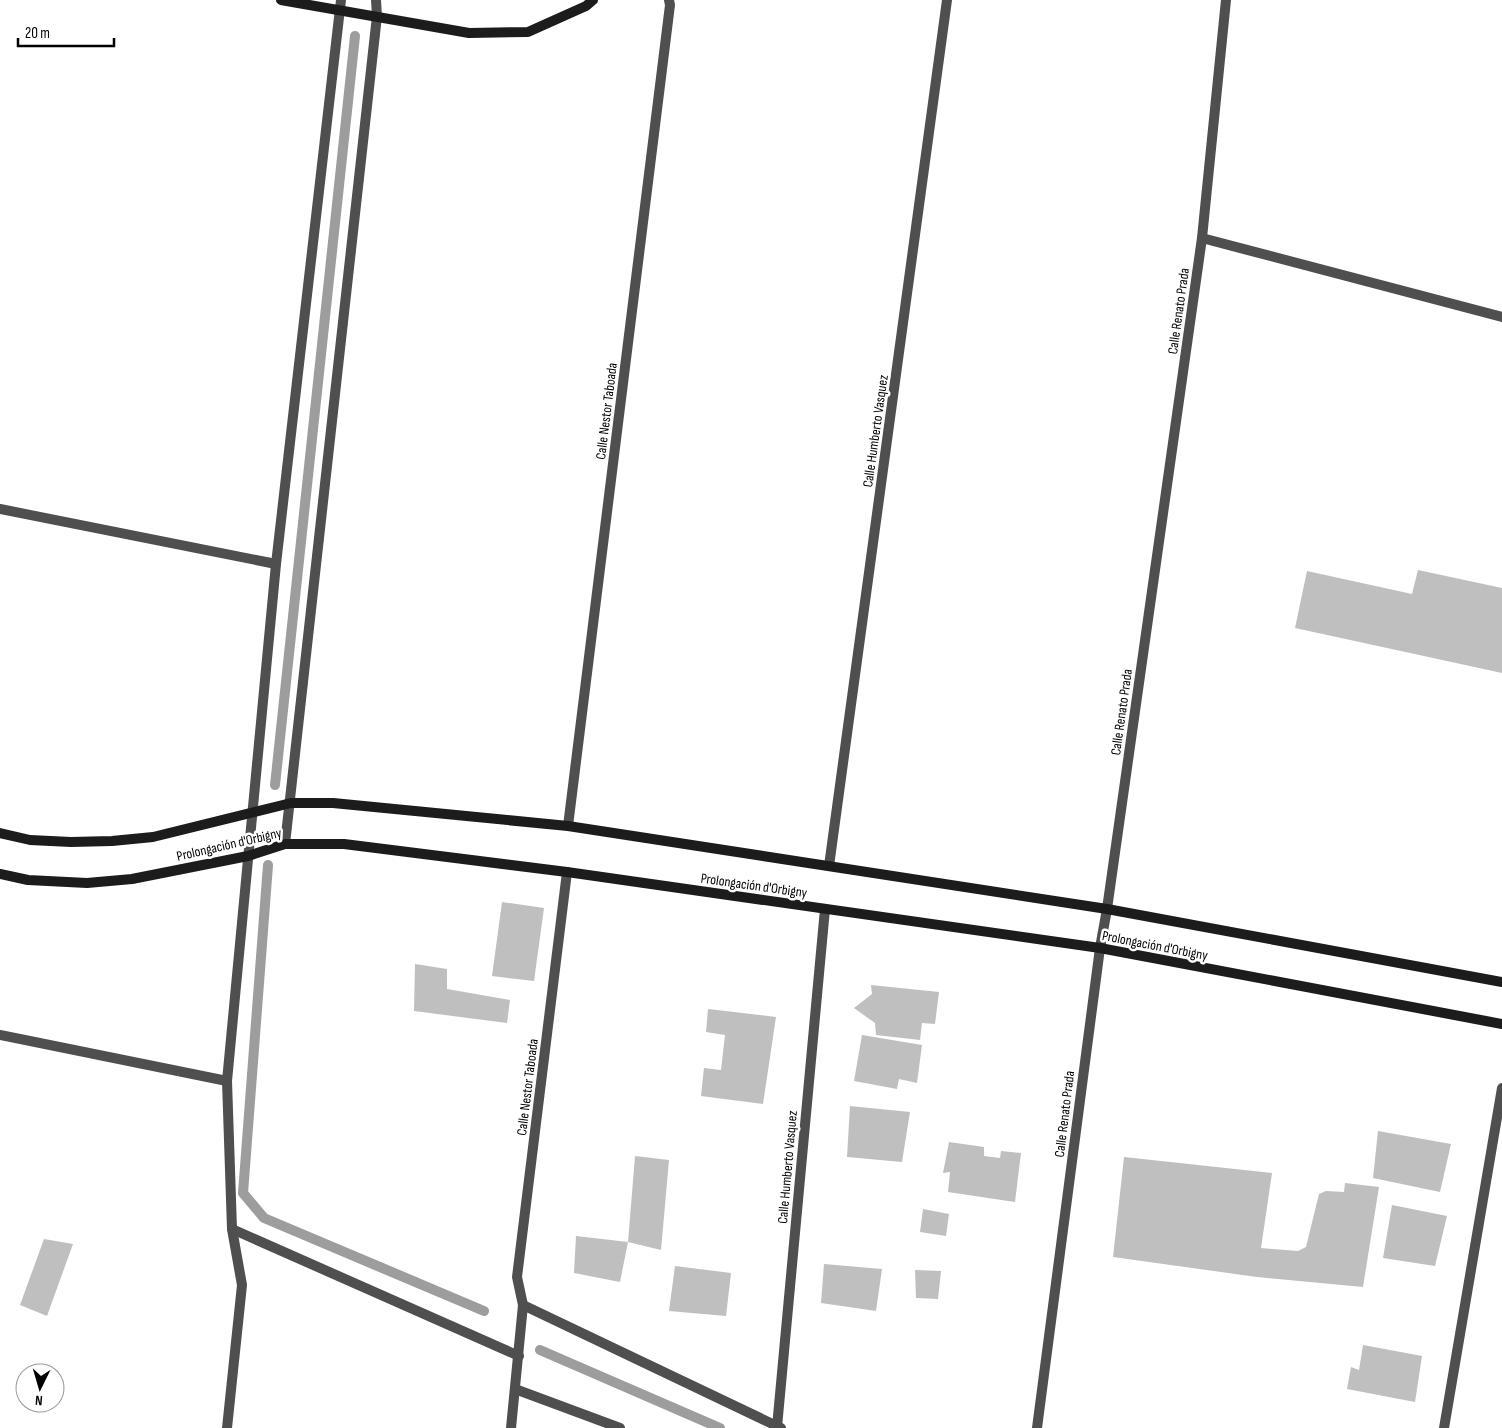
<svg xmlns="http://www.w3.org/2000/svg" width="1502" height="1428" font-family="'Sofia Sans Condensed',sans-serif">
<style>
.lines{fill:none;stroke-linecap:round;stroke-linejoin:round}
.stream{stroke:#9d9d9d;stroke-width:10}
.building{fill:#bfbfbf}
.lane{stroke:#4f4f4f;stroke-width:10}
.street{stroke:#4f4f4f;stroke-width:10}
.secondary{stroke:#1c1c1c;stroke-width:10}
.labels{text-anchor:middle;stroke-width:5;stroke-linejoin:round;paint-order:stroke}
.street-label{font-size:14px;fill:#000;stroke:#fff}
</style>
<rect width="100%" height="100%" fill="#fff"/>
<g class="lines">
<g class="stream">
<path d="M275 785 355 36"/>
<path d="M268 865 243 1193 264 1218 484 1311"/>
<path d="M540 1350 720 1428"/>
</g>
</g>
<g class="building">
<path d="M1418 570 1502 588V673L1295 628 1307 571 1412 594Z"/>
<path d="M502 902 544 908 534 981 492 976Z"/>
<path d="M415 964 447 969V989L510 1000 507 1023 414 1011Z"/>
<path d="M871 985 939 992 935 1024 922 1023 920 1040 876 1035 875 1023 854 1008 872 994Z"/>
<path d="M708 1009 776 1017 763 1104 701 1096 704 1068 721 1070 725 1035 706 1032Z"/>
<path d="M862 1035 922 1045 917 1083 899 1079 897 1089 854 1081Z"/>
<path d="M850 1106 910 1112 902 1162 847 1157Z"/>
<path d="M1378 1131 1451 1144 1440 1192 1373 1178Z"/>
<path d="M949 1142 984 1147V1156L1000 1158 1001 1151 1021 1153 1015 1202 948 1192 950 1172 943 1173Z"/>
<path d="M635 1156 669 1160 661 1250 628 1242Z"/>
<path d="M1124 1157 1272 1173 1261 1248 1298 1251 1306 1247 1319 1194 1326 1191 1344 1192 1345 1183 1379 1187 1363 1287 1257 1277 1113 1257Z"/>
<path d="M1392 1205 1447 1216 1435 1266 1383 1258Z"/>
<path d="M923 1209 949 1214 946 1236 920 1232Z"/>
<path d="M576 1236 628 1242 620 1282 574 1273Z"/>
<path d="M44 1239 73 1244 47 1316 20 1305Z"/>
<path d="M824 1264 882 1269 876 1311 821 1303Z"/>
<path d="M675 1266 731 1273 726 1316 669 1311Z"/>
<path d="M915 1270 941 1271 938 1299 916 1298Z"/>
<path d="M1363 1345 1422 1356 1415 1402 1347 1389 1351 1367 1359 1370Z"/>
</g>
<g class="lines">
<path class="lane" d="M515 1389 620 1428"/>
<g class="street">
<path d="M1202 238 1502 317"/>
<path d="M0 509 276 564"/>
<path d="M568 826 670 5 669 0"/>
<path d="M285 844 377 16 376 0"/>
<path d="M829 866 947 0"/>
<path d="M0 1035 227 1081"/>
<path d="M232 1229 519 1356"/>
<path d="M523 1305 781 1428"/>
<path d="M777 1427 825 909"/>
<path d="M227 1428 242 1285 232 1229 227 1081 276 564 341 0"/>
<path d="M511 1428 523 1305 517 1277 567 872"/>
<path d="M1037 1428 1100 948 1107 909 1202 238 1226 0"/>
<path d="M1444 1428 1502 1088"/>
</g>
<g class="secondary">
<path d="M281 0 469 33 528 32 586 6 593 0"/>
<path d="M0 833 30 840 71 842 112 841 153 837 291 803H333L568 826 1107 909 1502 982"/>
<path d="M0 874 28 880 87 883 132 879 248 856 285 844H344L567 872 1100 948 1502 1024"/>
</g>
</g>
<g class="labels">
<g class="street-label">
<text transform="translate(1178 311) rotate(-82)" y="5">Calle Renato Prada</text>
<text transform="translate(606 411) rotate(-83)" y="5">Calle Nestor Taboada</text>
<text transform="translate(875 431) rotate(-82)" y="5">Calle Humberto Vasquez</text>
<text transform="translate(1121 712) rotate(-82)" y="5">Calle Renato Prada</text>
<text transform="translate(229 844) rotate(-13)" y="5">Prolongación d'Orbigny</text>
<text transform="translate(754 885) rotate(8)" y="5">Prolongación d'Orbigny</text>
<text transform="translate(1155 945) rotate(11)" y="5">Prolongación d'Orbigny</text>
<text transform="translate(527 1087) rotate(-83)" y="5">Calle Nestor Taboada</text>
<text transform="translate(1064 1114) rotate(-83)" y="5">Calle Renato Prada</text>
<text transform="translate(787 1167) rotate(-85)" y="5">Calle Humberto Vasquez</text>
</g>
</g>
<g transform="translate(40 1388) rotate(185)"><circle r="24" fill="#ffffff" stroke="#999999"/>
<path d="M0-4L9 19L0 12L-9 19Z" fill="#000000"/>
<text y="-8" font-size="14" font-weight="bold" text-anchor="middle" fill="#000000">N</text>
</g>
<path d="M18 38v8h96v-8" fill="none" stroke="#000000" stroke-width="2.5"/>
<text x="25" y="38" font-size="15" fill="#000000" stroke="#ffffff" stroke-width="4" paint-order="stroke">20 m</text>
</svg>
